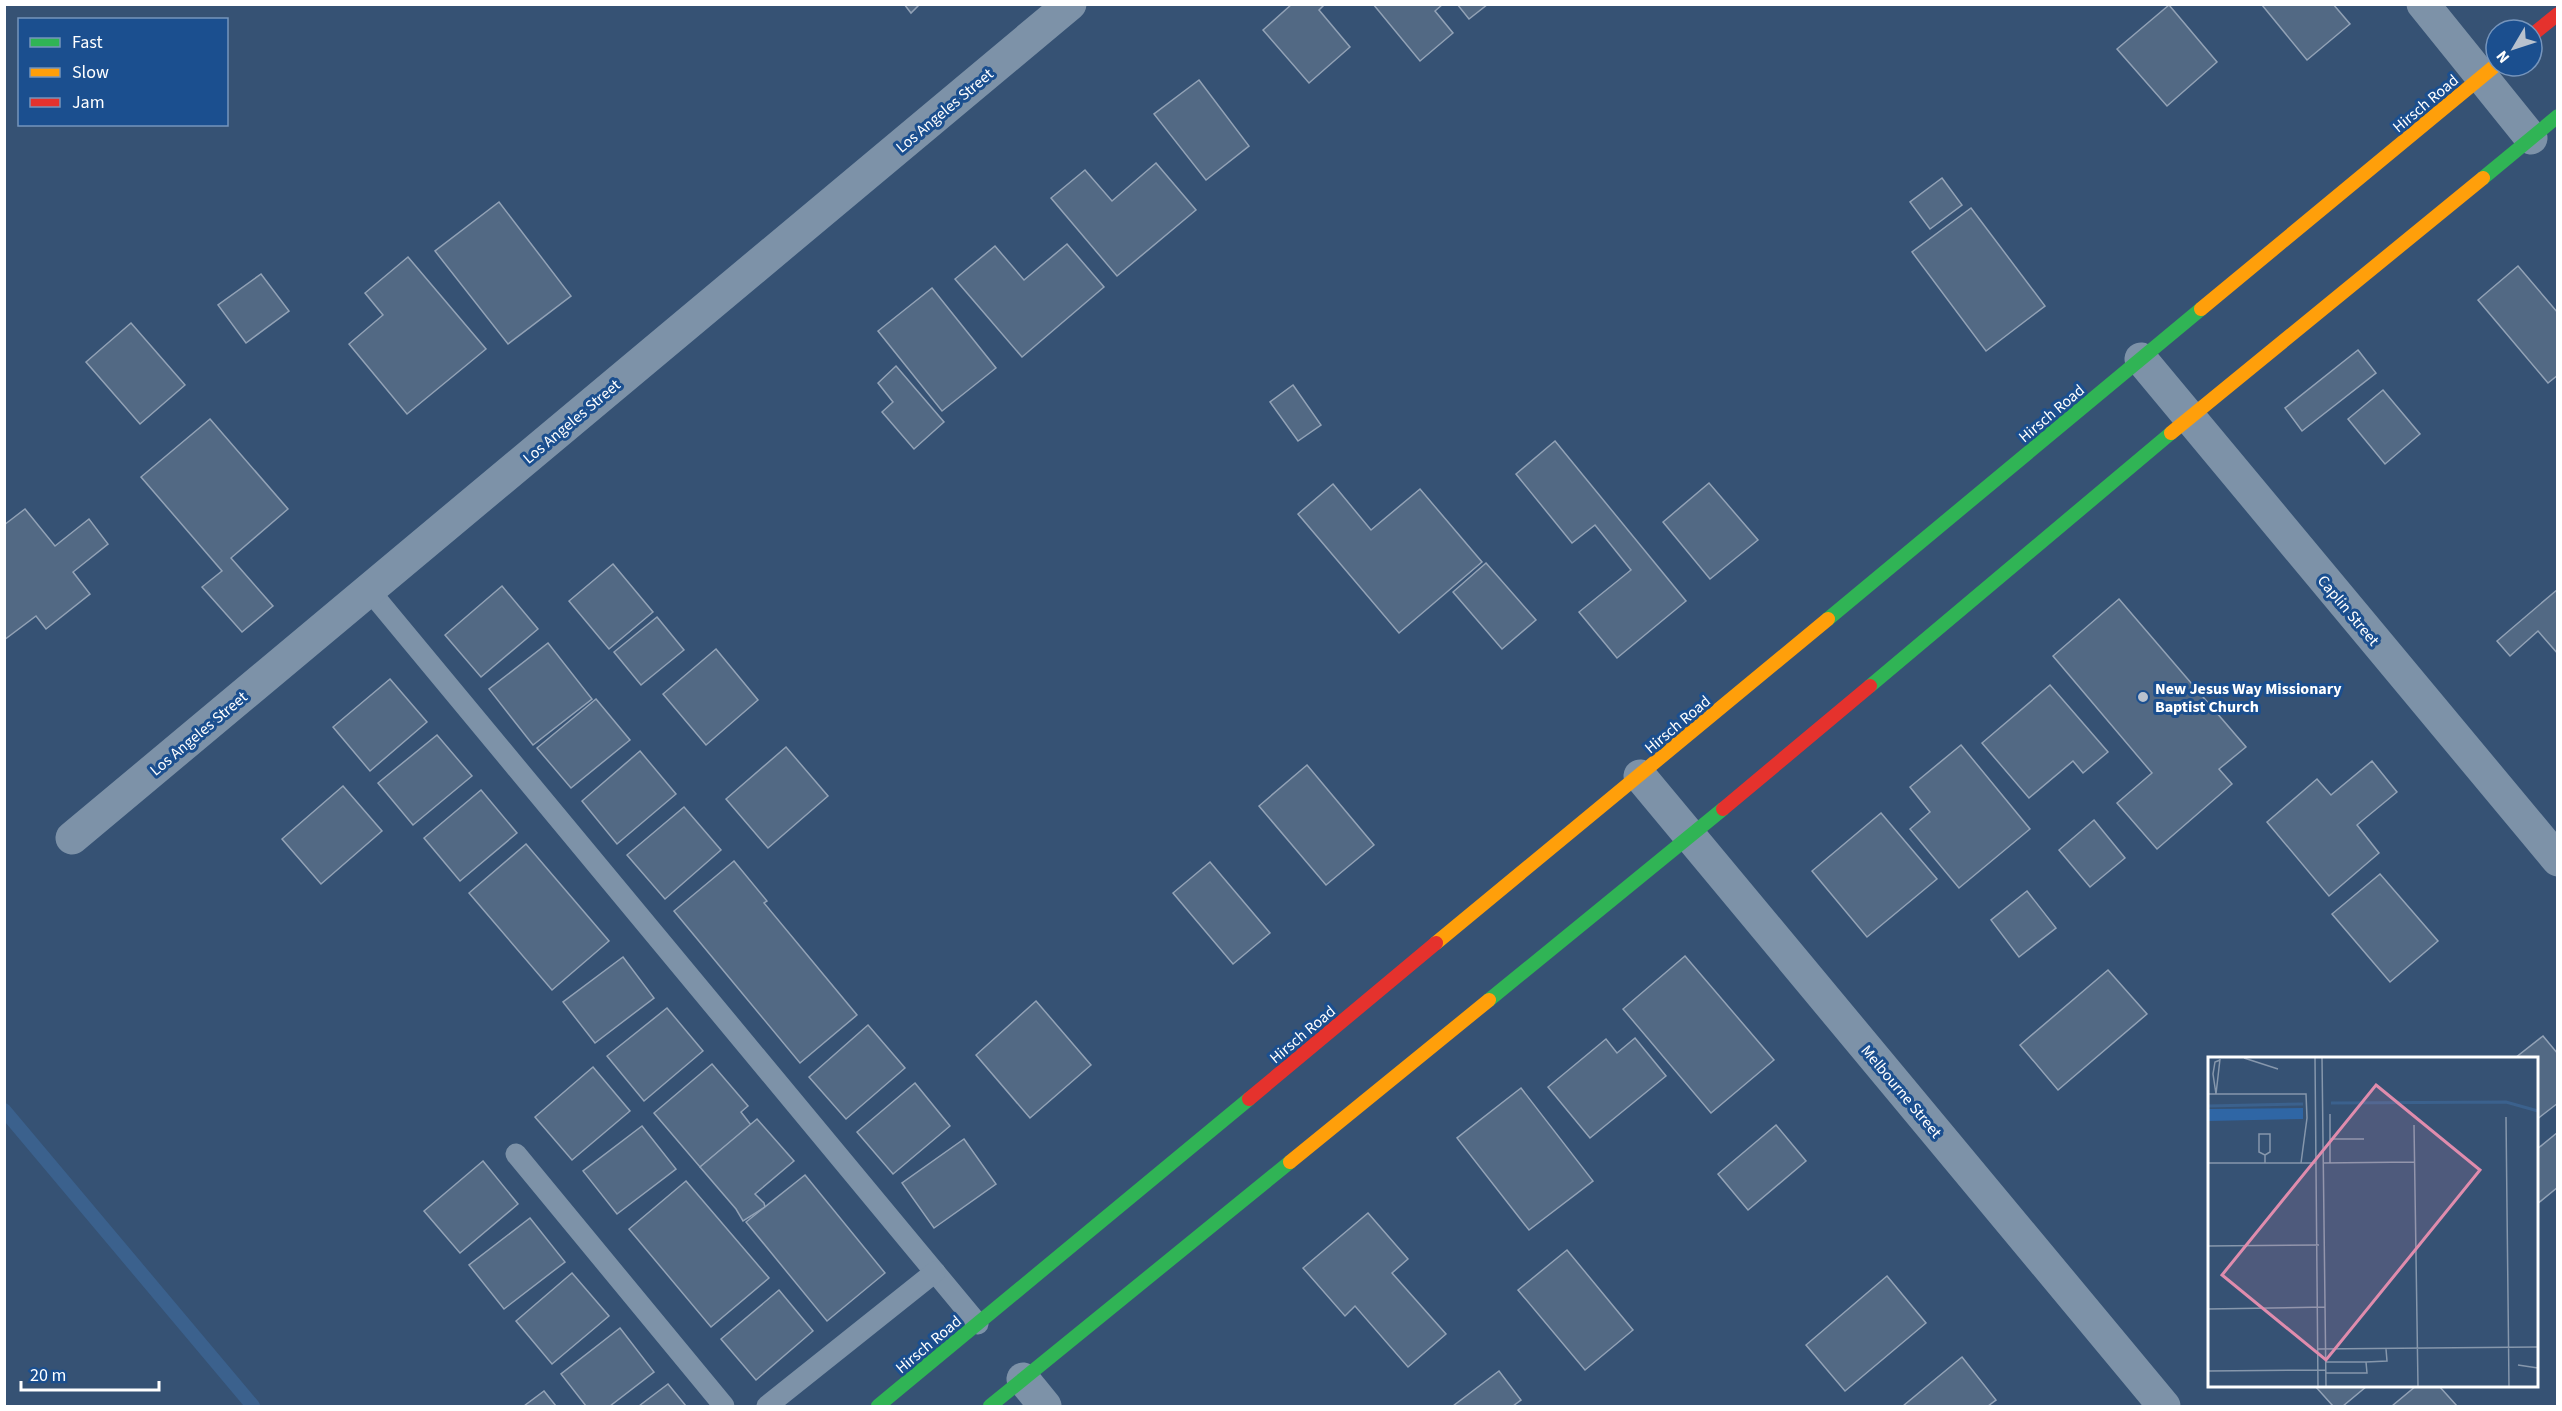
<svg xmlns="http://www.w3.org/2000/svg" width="2562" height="1411" font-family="'Source Sans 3',sans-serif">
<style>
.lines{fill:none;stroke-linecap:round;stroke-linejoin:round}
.stream{stroke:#3b618d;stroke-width:14}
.building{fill:#526984;stroke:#92a2b6;stroke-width:1.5}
.lane{stroke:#7d92a8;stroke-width:21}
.street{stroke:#7d92a8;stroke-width:33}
.fast{stroke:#30b455;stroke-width:14}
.slow{stroke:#ff9f0a;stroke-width:14}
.jam{stroke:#e5322d;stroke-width:14}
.poi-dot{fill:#b9c2ce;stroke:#1b4f8f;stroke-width:2}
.labels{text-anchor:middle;stroke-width:6;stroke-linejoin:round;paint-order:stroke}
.street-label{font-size:16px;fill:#fff;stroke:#1b4f8f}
.poi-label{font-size:16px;font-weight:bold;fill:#fff;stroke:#1b4f8f;text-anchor:start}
.inset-river{fill:none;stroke:#3b618d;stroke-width:3}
.inset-road{fill:none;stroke:#8697ac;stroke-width:1.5}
.view{fill:#e08cad;fill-opacity:0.15;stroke:#e08cad;stroke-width:3}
.inset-edge{fill:none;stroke:#fff;stroke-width:3}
</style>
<rect width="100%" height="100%" fill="#365274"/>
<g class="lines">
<path class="stream" d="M4 1110 253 1406"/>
</g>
<g class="building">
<path d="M904 4H920L911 13Z"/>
<path d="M1292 4H1325L1319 10 1350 47 1309 83 1263 30Z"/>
<path d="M1373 4H1443L1435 11 1453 33 1420 61Z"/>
<path d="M1457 4H1488L1469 19Z"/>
<path d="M2333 4 2350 24 2307 60 2262 5Z"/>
<path d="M2169 5 2217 62 2167 106 2117 49Z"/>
<path d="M1199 80 1249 146 1206 180 1154 114Z"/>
<path d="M1156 163 1196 210 1117 276 1051 198 1085 170 1112 201Z"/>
<path d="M1942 178 1962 205 1930 229 1910 202Z"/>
<path d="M499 202 571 296 508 344 435 251Z"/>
<path d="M1971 208 2045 306 1986 351 1912 252Z"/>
<path d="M1067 244 1104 287 1022 357 955 279 995 246 1024 280Z"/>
<path d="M408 257 486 349 407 414 349 344 383 315 365 293Z"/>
<path d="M2518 266 2558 313V375L2548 383 2478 300Z"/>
<path d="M261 274 289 311 246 343 218 305Z"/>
<path d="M932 288 996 368 942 411 878 331Z"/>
<path d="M131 323 185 385 140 424 86 362Z"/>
<path d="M2358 350 2376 373 2302 431 2285 408Z"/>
<path d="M896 366 944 422 914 449 882 412 893 402 878 383Z"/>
<path d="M1293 385 1321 425 1298 441 1270 402Z"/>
<path d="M2383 390 2420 434 2385 464 2348 419Z"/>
<path d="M210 419 288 509 231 558 273 606 242 632 202 587 222 571 141 477Z"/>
<path d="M1555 441 1686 601 1617 658 1579 612 1631 570 1595 525 1572 543 1516 474Z"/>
<path d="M1709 483 1758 540 1710 579 1663 522Z"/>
<path d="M1333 484 1371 530 1420 489 1482 562 1399 633 1298 514Z"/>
<path d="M25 509 55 546 89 519 108 544 73 572 90 594 46 629 36 616 4 640V525Z"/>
<path d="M1486 563 1536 620 1502 649 1453 592Z"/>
<path d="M613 564 653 612 609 649 569 601Z"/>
<path d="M502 586 538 629 481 677 445 635Z"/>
<path d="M2558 589V654L2538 631 2510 656 2497 641Z"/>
<path d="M2119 599 2246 747 2219 769 2232 784 2157 849 2117 803 2152 773 2053 656Z"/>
<path d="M657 617 684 650 641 685 614 652Z"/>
<path d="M548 643 592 699 533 745 489 689Z"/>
<path d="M716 649 758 700 706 745 663 694Z"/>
<path d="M390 679 427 722 370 771 333 727Z"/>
<path d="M2050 685 2108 752 2083 773 2073 761 2029 798 1982 743Z"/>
<path d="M596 699 630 740 571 788 537 748Z"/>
<path d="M437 735 472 776 413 825 378 783Z"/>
<path d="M1961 745 2030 829 1959 888 1910 829 1930 812 1910 787Z"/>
<path d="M786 747 828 796 768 848 726 799Z"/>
<path d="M640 751 676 794 617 844 582 801Z"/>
<path d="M2372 761 2397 792 2357 825 2379 853 2329 896 2267 822 2317 779 2331 795Z"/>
<path d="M1307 765 1374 845 1326 885 1259 806Z"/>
<path d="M343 786 382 831 321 884 282 839Z"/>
<path d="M481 790 517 833 460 881 424 838Z"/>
<path d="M684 807 721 850 665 899 627 855Z"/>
<path d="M1881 813 1937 879 1867 937 1812 871Z"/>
<path d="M2094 820 2125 858 2090 887 2059 850Z"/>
<path d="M526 844 609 941 552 990 469 893Z"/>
<path d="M734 861 767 901 764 903 857 1015 800 1063 674 911Z"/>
<path d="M1210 862 1270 933 1233 964 1173 893Z"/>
<path d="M2380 874 2438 941 2390 982 2332 914Z"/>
<path d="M2027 891 2056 928 2019 957 1991 920Z"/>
<path d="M1685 956 1774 1060 1711 1113 1623 1009Z"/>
<path d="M623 957 654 998 595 1043 563 1002Z"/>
<path d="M2108 970 2147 1014 2058 1090 2020 1045Z"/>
<path d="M1036 1001 1091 1065 1030 1118 976 1055Z"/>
<path d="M667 1008 703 1051 644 1101 607 1056Z"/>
<path d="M868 1025 905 1068 846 1119 809 1077Z"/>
<path d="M2543 1036 2558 1054V1103L2536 1120V1058H2515Z"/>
<path d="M1635 1038 1666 1076 1590 1138 1548 1087 1606 1039 1617 1053Z"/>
<path d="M712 1064 748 1106 741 1112 751 1125 700 1167 654 1113Z"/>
<path d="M593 1067 630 1111 572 1160 535 1117Z"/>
<path d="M915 1083 950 1126 893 1174 857 1132Z"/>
<path d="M1521 1088 1593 1181 1529 1230 1457 1138Z"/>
<path d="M757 1119 794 1161 755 1194 764 1203 765 1207 743 1221 736 1209 700 1167Z"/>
<path d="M1776 1125 1806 1161 1748 1210 1718 1174Z"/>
<path d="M642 1126 676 1169 617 1214 583 1171Z"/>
<path d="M2558 1132V1187L2536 1205V1150Z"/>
<path d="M964 1139 996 1184 934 1228 902 1183Z"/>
<path d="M483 1161 518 1204 460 1253 424 1211Z"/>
<path d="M805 1175 885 1273 827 1321 746 1222Z"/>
<path d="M686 1181 769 1278 711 1327 629 1229Z"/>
<path d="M1368 1213 1408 1259 1392 1273 1446 1334 1408 1367 1355 1306 1345 1316 1303 1268Z"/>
<path d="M530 1218 565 1262 504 1309 469 1265Z"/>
<path d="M1567 1250 1633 1330 1585 1370 1518 1290Z"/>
<path d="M572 1273 609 1316 552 1364 516 1321Z"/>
<path d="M1887 1276 1926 1323 1845 1391 1806 1345Z"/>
<path d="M779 1290 813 1331 756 1380 721 1339Z"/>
<path d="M620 1328 654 1372 610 1406H586L561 1374Z"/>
<path d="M1962 1357 1996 1400 1988 1406H1903Z"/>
<path d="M1499 1371 1521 1400 1513 1406H1453Z"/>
<path d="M668 1384 686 1406H639Z"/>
<path d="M2315 1386H2367L2343 1406H2333Z"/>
<path d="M2416 1386H2439L2457 1406H2392Z"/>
<path d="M544 1391 556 1406H524Z"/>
</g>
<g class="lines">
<g class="lane">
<path d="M369 590 978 1324"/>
<path d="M516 1154 724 1406"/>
<path d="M767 1406 935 1272"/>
</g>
<g class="street">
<path d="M2423 4 2531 138"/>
<path d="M2141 359 2558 860"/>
<path d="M1640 776 2164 1406"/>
<path d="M72 838 1070 4"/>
<path d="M1023 1379 1045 1406"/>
</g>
<g class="fast">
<path d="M2483 178 2558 116"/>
<path d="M1828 619 2201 309"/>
<path d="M1870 686 2171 433"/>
<path d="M1489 1000 1723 809"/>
<path d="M878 1406 1249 1099"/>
<path d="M990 1406 1290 1162"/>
</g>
<g class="slow">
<path d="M2201 309 2496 65"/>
<path d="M2171 433 2483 178"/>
<path d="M1436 943 1828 619"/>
<path d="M1290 1162 1489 1000"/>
</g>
<g class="jam">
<path d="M2532 35 2558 14"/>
<path d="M1723 809 1870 686"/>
<path d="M1249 1099 1436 943"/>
</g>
</g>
<circle class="poi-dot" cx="2143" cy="697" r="6"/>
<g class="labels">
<g class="street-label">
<text transform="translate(2425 103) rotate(-40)" y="6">Hirsch Road</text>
<text transform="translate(944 110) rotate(-40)" y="6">Los Angeles Street</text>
<text transform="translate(2051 413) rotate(-40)" y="6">Hirsch Road</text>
<text transform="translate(571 421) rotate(-40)" y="6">Los Angeles Street</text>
<text transform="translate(2349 610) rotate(50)" y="6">Caplin Street</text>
<text transform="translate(1677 724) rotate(-40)" y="6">Hirsch Road</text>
<text transform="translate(198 733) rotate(-40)" y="6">Los Angeles Street</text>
<text transform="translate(1302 1034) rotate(-40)" y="6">Hirsch Road</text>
<text transform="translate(1902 1091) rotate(50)" y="6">Melbourne Street</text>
<text transform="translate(928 1344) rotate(-40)" y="6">Hirsch Road</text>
</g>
<g class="poi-label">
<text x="2155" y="694">New Jesus Way Missionary<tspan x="2155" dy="18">Baptist Church</tspan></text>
</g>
</g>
<g transform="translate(2208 1057)">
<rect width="330" height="330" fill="#365274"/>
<path d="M95 51V62L0 64V52Z" fill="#2f66a5"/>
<path class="inset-river" d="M123 46 298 45 330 54M0 49 95 47"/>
<path class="inset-road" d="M36 1 70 12M107 1 110 329M114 1 118 329M0 37H98L99 61 93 106M8 37 5 17 7 5 12 3M8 37 12 2M298 60 301 329M206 68 210 329M122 82H156M57 98 62 95V77H51V95L57 98V106M0 106H108M115 106 206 105M122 106V57M0 189 111 188M0 252 117 250M110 292 330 290M118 305H158L159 316H118M158 305 179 304 178 292M310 308 330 311M0 314 118 313"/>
<path class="view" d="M168 28 272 113 118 303 14 218Z"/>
<rect width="330" height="330" class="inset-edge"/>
</g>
<rect width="2562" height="1411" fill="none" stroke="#ffffff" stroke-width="12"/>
<rect x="18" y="18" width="210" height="108" fill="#1b4f8f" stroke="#7695bc" stroke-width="1.5"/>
<rect x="30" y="38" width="30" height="9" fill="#30b455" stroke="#7695bc" stroke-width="1.5"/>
<text x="72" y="48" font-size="18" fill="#ffffff">Fast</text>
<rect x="30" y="68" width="30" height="9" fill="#ff9f0a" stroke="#7695bc" stroke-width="1.5"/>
<text x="72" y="78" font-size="18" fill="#ffffff">Slow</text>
<rect x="30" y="98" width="30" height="9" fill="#e5322d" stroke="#7695bc" stroke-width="1.5"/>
<text x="72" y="108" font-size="18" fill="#ffffff">Jam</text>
<g transform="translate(2514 48) rotate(231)"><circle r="28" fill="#1b4f8f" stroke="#7695bc" stroke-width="1.5"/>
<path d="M0-4.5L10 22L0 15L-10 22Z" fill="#b9c2ce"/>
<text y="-9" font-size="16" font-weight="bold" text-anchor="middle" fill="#ffffff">N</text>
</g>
<path d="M21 1381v9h138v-9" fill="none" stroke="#ffffff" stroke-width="3"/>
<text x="30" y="1381" font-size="18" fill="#ffffff" stroke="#1b4f8f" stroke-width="4.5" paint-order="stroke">20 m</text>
</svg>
